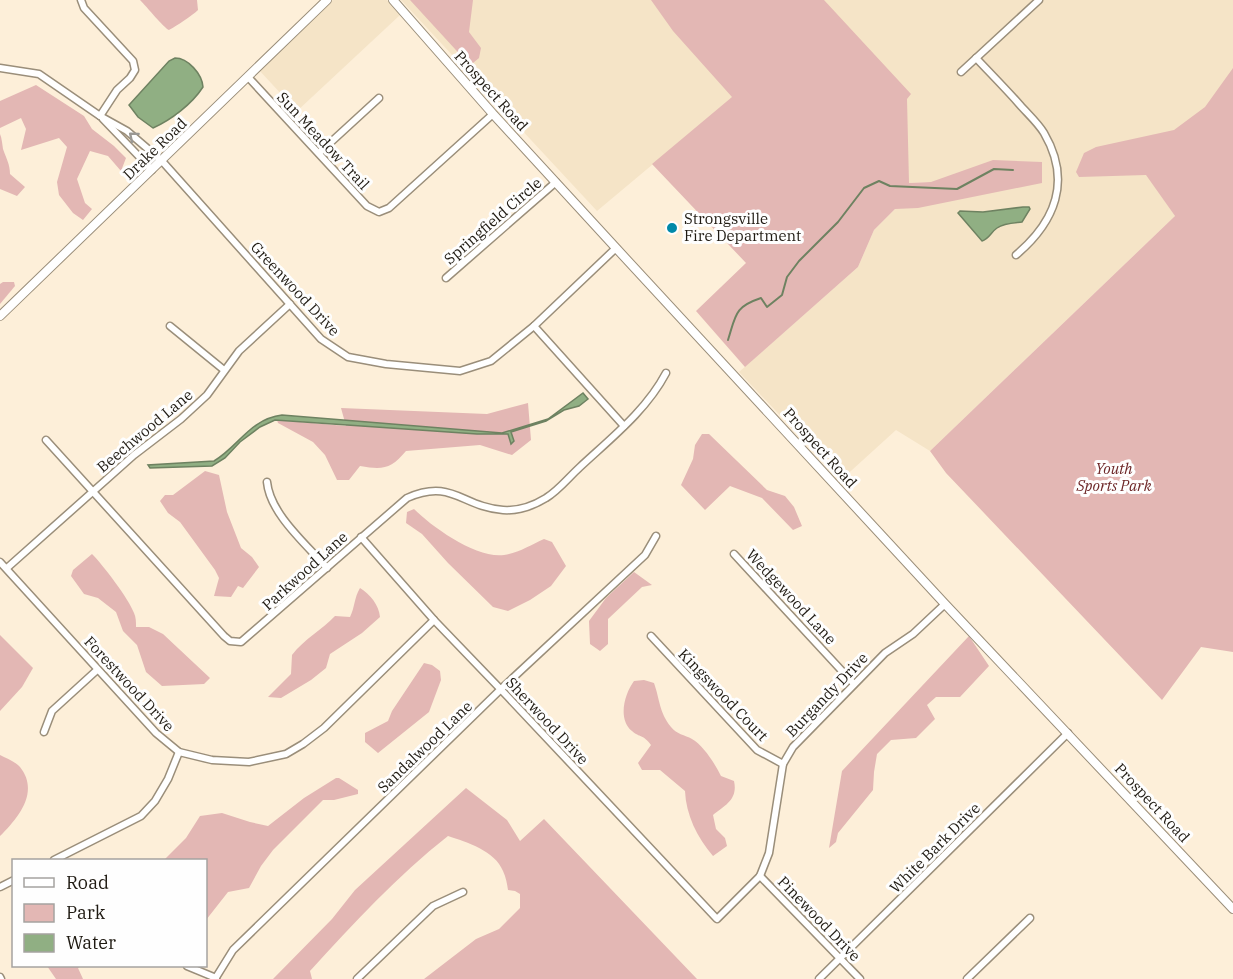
<svg xmlns="http://www.w3.org/2000/svg" width="1233" height="979" font-family="'IBM Plex Serif',serif">
<style>
.built{fill:#f5e4c7}
.green{fill:#e3b7b4}
.water{fill:#90af83;stroke:#6e8261;stroke-width:1.5}
.lines{fill:none;stroke-linecap:round;stroke-linejoin:round}
.stream{stroke:#6e8261;stroke-width:2}
.minor-casing{stroke:#9a8e7a;stroke-width:9}
.tertiary-casing{stroke:#9a8e7a;stroke-width:10}
.minor{stroke:#fff;stroke-width:6}
.tertiary{stroke:#fff;stroke-width:8}
.oneway{stroke:#9a9894}
.poi-dot{fill:#0089a9;stroke:#fefefe;stroke-width:2}
.labels{text-anchor:middle;stroke-width:6;stroke-linejoin:round;paint-order:stroke}
.street-label{font-size:15px;fill:#1f1a12;stroke:#fefefe}
.poi-label{font-size:15px;fill:#1f1a12;stroke:#fefefe;text-anchor:start}
.park-label{font-size:15px;font-style:italic;fill:#6d2627;stroke:#fefefe}
</style>
<rect width="100%" height="100%" fill="#fdefd9"/>
<g class="built">
<path d="M333 0H387L400 15 297 111 259 70Z"/>
<path d="M401 0H1233V172L1147 175 1175 216 930 451 896 430 841 480 739 372 858 267 874 230 902 202 929 182 908 183 732 98 597 211Z"/>
</g>
<g class="green">
<path d="M140 0H197L198 10C193 15 175 27 169 30 164 28 147 7 140 0Z"/>
<path d="M410 0H473L469 32 481 48 479 58 473 63 466 61Z"/>
<path d="M651 0H824L911 94 907 99 909 183 931 182 993 160 1042 162V183L918 208 895 209 874 230 858 267 745 367 696 311 746 263 652 164 732 97 673 31Z"/>
<path d="M1233 68V652L1201 647 1162 700 946 473 930 451 1175 216 1146 175 1079 177 1076 172 1084 153 1096 147 1174 130 1205 107Z"/>
<path d="M36 85 84 116 92 129 114 146 126 158 121 171 108 156 90 151 77 179 85 203 92 209 83 220 73 213 59 195 57 182 67 147 59 138 21 150 26 129 21 118 0 128V101Z"/>
<path d="M0 134C2 139 2 143 3 149 6 158 10 164 10 174L25 187 17 196 0 189Z"/>
<path d="M3 282H14L15 286 0 304V284Z"/>
<path d="M528 403 531 440 512 455 480 445 406 451C391 469 383 470 360 466L349 480H337L325 455 313 442 278 423 277 420 346 426 341 408 487 414Z"/>
<path d="M702 434H709L767 490 785 496 794 507 802 526 793 530 762 498 730 486 705 510 681 485 693 459 695 445Z"/>
<path d="M205 471 219 475 227 512 241 548 252 557 259 567 243 588 238 586 231 597 214 596 219 578 215 570 180 522 168 513 160 501 165 495H173Z"/>
<path d="M414 509C432 527 477 559 504 555 518 553 531 545 544 539L552 542 566 566 551 586 530 600 508 611 493 607 448 563 422 534 406 523 407 512Z"/>
<path d="M92 554C103 565 129 599 134 613 136 617 136 622 136 627H149L163 634 210 678 204 684 162 686 146 672 137 645 123 631 116 612 98 598 84 594 71 576 73 570Z"/>
<path d="M634 572 652 585 642 587 608 619V644L600 651 590 644 589 621 606 598Z"/>
<path d="M360 588C370 594 379 605 380 617L362 633 330 654 326 668 311 680 281 698 268 697 291 674 292 655C304 639 322 630 335 616L350 617C355 607 354 598 360 588Z"/>
<path d="M0 635 33 668 22 687 0 711Z"/>
<path d="M969 636 989 666 960 697H936L927 705 935 719 916 738 891 740 877 754 874 772 873 790 838 833 836 842 829 848 842 771Z"/>
<path d="M424 663 432 665 440 671 441 680 429 712 378 753 365 742V733L388 721 392 711Z"/>
<path d="M644 680 654 683C660 700 659 712 671 727 676 734 685 735 692 739 704 746 715 764 721 776L734 781C738 799 726 805 713 815L716 829 725 838 727 846 713 856C697 837 686 815 685 791L660 770H642L638 763 651 745C643 734 640 738 632 731 617 719 625 693 634 681Z"/>
<path d="M0 755C6 758 16 762 20 767 40 792 18 818 0 836Z"/>
<path d="M336 778H339L358 790V794L334 800H323L273 850 261 866 249 888 228 892 206 920V860H164L186 838 200 816 222 813 250 822 268 826 304 798Z"/>
<path d="M466 788 507 820 520 841 544 819 697 979H424L476 939 499 929 520 908V894L515 891 508 890C507 884 506 877 503 871 495 851 467 842 448 836 397 876 354 923 310 971L312 979H273L332 919 355 890Z"/>
<path d="M47 966H81L78 968 83 979H56Z"/>
</g>
<g class="water">
<path d="M175 58C188 58 202 74 203 87 192 104 171 120 153 128L138 117 129 105 169 61Z"/>
<path d="M1023 207H1029L1030 209 1022 222C1013 223 1004 223 997 228 991 232 989 239 982 241L958 213 960 211 983 212Z"/>
<path d="M583 393 588 399 579 406 564 410 546 421 511 432 514 441 511 444 508 434H477L275 420 260 427 240 442 225 458 212 466 150 468 148 465 214 461C239 446 250 419 282 415L502 433 548 419Z"/>
</g>
<g class="lines">
<path class="stream" d="M728 340C736 315 734 307 761 298L767 307 782 295 787 277 799 261 838 222 864 188 879 181 890 186 957 189 994 169 1013 170"/>
<defs>
<g id="minor">
<path d="M81 0 84 8 133 61 135 70 130 78 117 90 100 116"/>
<path d="M976 58C991 74 1006 89 1020 105 1028 114 1038 123 1044 133 1072 181 1055 222 1016 255"/>
<path d="M0 68 39 74 100 116 127 131 162 161 321 339 348 357 386 364 460 371 491 361 534 326 616 248"/>
<path d="M961 72 1039 0"/>
<path d="M248 77 367 206 379 212 389 208 493 114"/>
<path d="M103 119 152 170"/>
<path d="M319 153 379 98"/>
<path d="M446 278 556 182"/>
<path d="M170 326 224 370"/>
<path d="M534 326 624 426"/>
<path d="M46 440 224 636 230 641 241 642 407 498C452 478 462 507 503 510 518 511 533 506 546 498 558 491 569 477 580 467 610 439 646 411 666 373"/>
<path d="M267 482C270 514 307 545 327 568"/>
<path d="M361 537 434 620 508 697 717 919 760 876 769 853 783 764 793 747 885 653 913 634 945 604"/>
<path d="M734 554 854 684"/>
<path d="M0 562 156 733 179 752 212 760 249 762 286 754 303 744 324 728 434 620"/>
<path d="M7 568 134 455 181 419 207 395 239 351 290 304"/>
<path d="M651 636 757 750 783 764"/>
<path d="M44 732 52 711 97 670"/>
<path d="M54 860 141 816 155 801 168 779 179 752"/>
<path d="M760 876 860 979"/>
<path d="M0 887 14 880"/>
<path d="M187 966 216 978"/>
<path d="M0 977 1 979"/>
<path d="M215 979 233 950 501 689 645 555 656 536"/>
<path d="M357 979 433 906 463 892"/>
<path d="M819 979 1068 733"/>
<path d="M967 979 1030 918"/>
</g>
<g id="tertiary">
<path d="M393 0 493 114 616 248 945 604 1233 909"/>
<path d="M0 316 327 0"/>
</g>
</defs>
<use href="#minor" class="minor-casing"/>
<use href="#tertiary" class="tertiary-casing"/>
<use href="#minor" class="minor"/>
<use href="#tertiary" class="tertiary"/>
</g>
<defs><path id="oneway-chevron" d="M-2-3.5L2.5 0L-2 3.5" fill="none" stroke-width="1.6" stroke-linecap="round" stroke-linejoin="round" transform="scale(1.5)"/></defs>
<use class="oneway" href="#oneway-chevron" transform="translate(133 136) rotate(-140)"/>
<circle class="poi-dot" cx="672" cy="228" r="6"/>
<g class="labels">
<g class="street-label">
<text transform="translate(491 91) rotate(48)" y="5">Prospect Road</text>
<text transform="translate(323 141) rotate(47)" y="5">Sun Meadow Trail</text>
<text transform="translate(155 149) rotate(-44)" y="5">Drake Road</text>
<text transform="translate(493 221) rotate(-41)" y="5">Springfield Circle</text>
<text transform="translate(295 289) rotate(47)" y="5">Greenwood Drive</text>
<text transform="translate(145 431) rotate(-40)" y="5">Beechwood Lane</text>
<text transform="translate(820 448) rotate(48)" y="5">Prospect Road</text>
<text transform="translate(305 571) rotate(-42)" y="5">Parkwood Lane</text>
<text transform="translate(791 597) rotate(47)" y="5">Wedgewood Lane</text>
<text transform="translate(129 684) rotate(47)" y="5">Forestwood Drive</text>
<text transform="translate(723 695) rotate(46)" y="5">Kingswood Court</text>
<text transform="translate(827 695) rotate(-46)" y="5">Burgandy Drive</text>
<text transform="translate(547 721) rotate(47)" y="5">Sherwood Drive</text>
<text transform="translate(425 747) rotate(-44)" y="5">Sandalwood Lane</text>
<text transform="translate(1152 803) rotate(47)" y="5">Prospect Road</text>
<text transform="translate(935 848) rotate(-45)" y="5">White Bark Drive</text>
<text transform="translate(819 919) rotate(46)" y="5">Pinewood Drive</text>
</g>
<g class="poi-label">
<text x="684" y="224">Strongsville<tspan x="684" dy="17">Fire Department</tspan></text>
</g>
<g class="park-label">
<text x="1114" y="474">Youth<tspan x="1114" dy="17">Sports Park</tspan></text>
</g>
</g>
<rect x="12" y="859" width="195" height="108" fill="#fefefe" stroke="#a5a3a0" stroke-width="1.5"/>
<rect x="24" y="878" width="30" height="9" fill="#ffffff" stroke="#a5a3a0" stroke-width="1.5"/>
<text x="66" y="889" font-size="18" fill="#1f1a12">Road</text>
<rect x="24" y="904" width="30" height="18" fill="#e3b7b4" stroke="#a5a3a0" stroke-width="1.5"/>
<text x="66" y="919" font-size="18" fill="#1f1a12">Park</text>
<rect x="24" y="934" width="30" height="18" fill="#90af83" stroke="#a5a3a0" stroke-width="1.5"/>
<text x="66" y="949" font-size="18" fill="#1f1a12">Water</text>
</svg>
